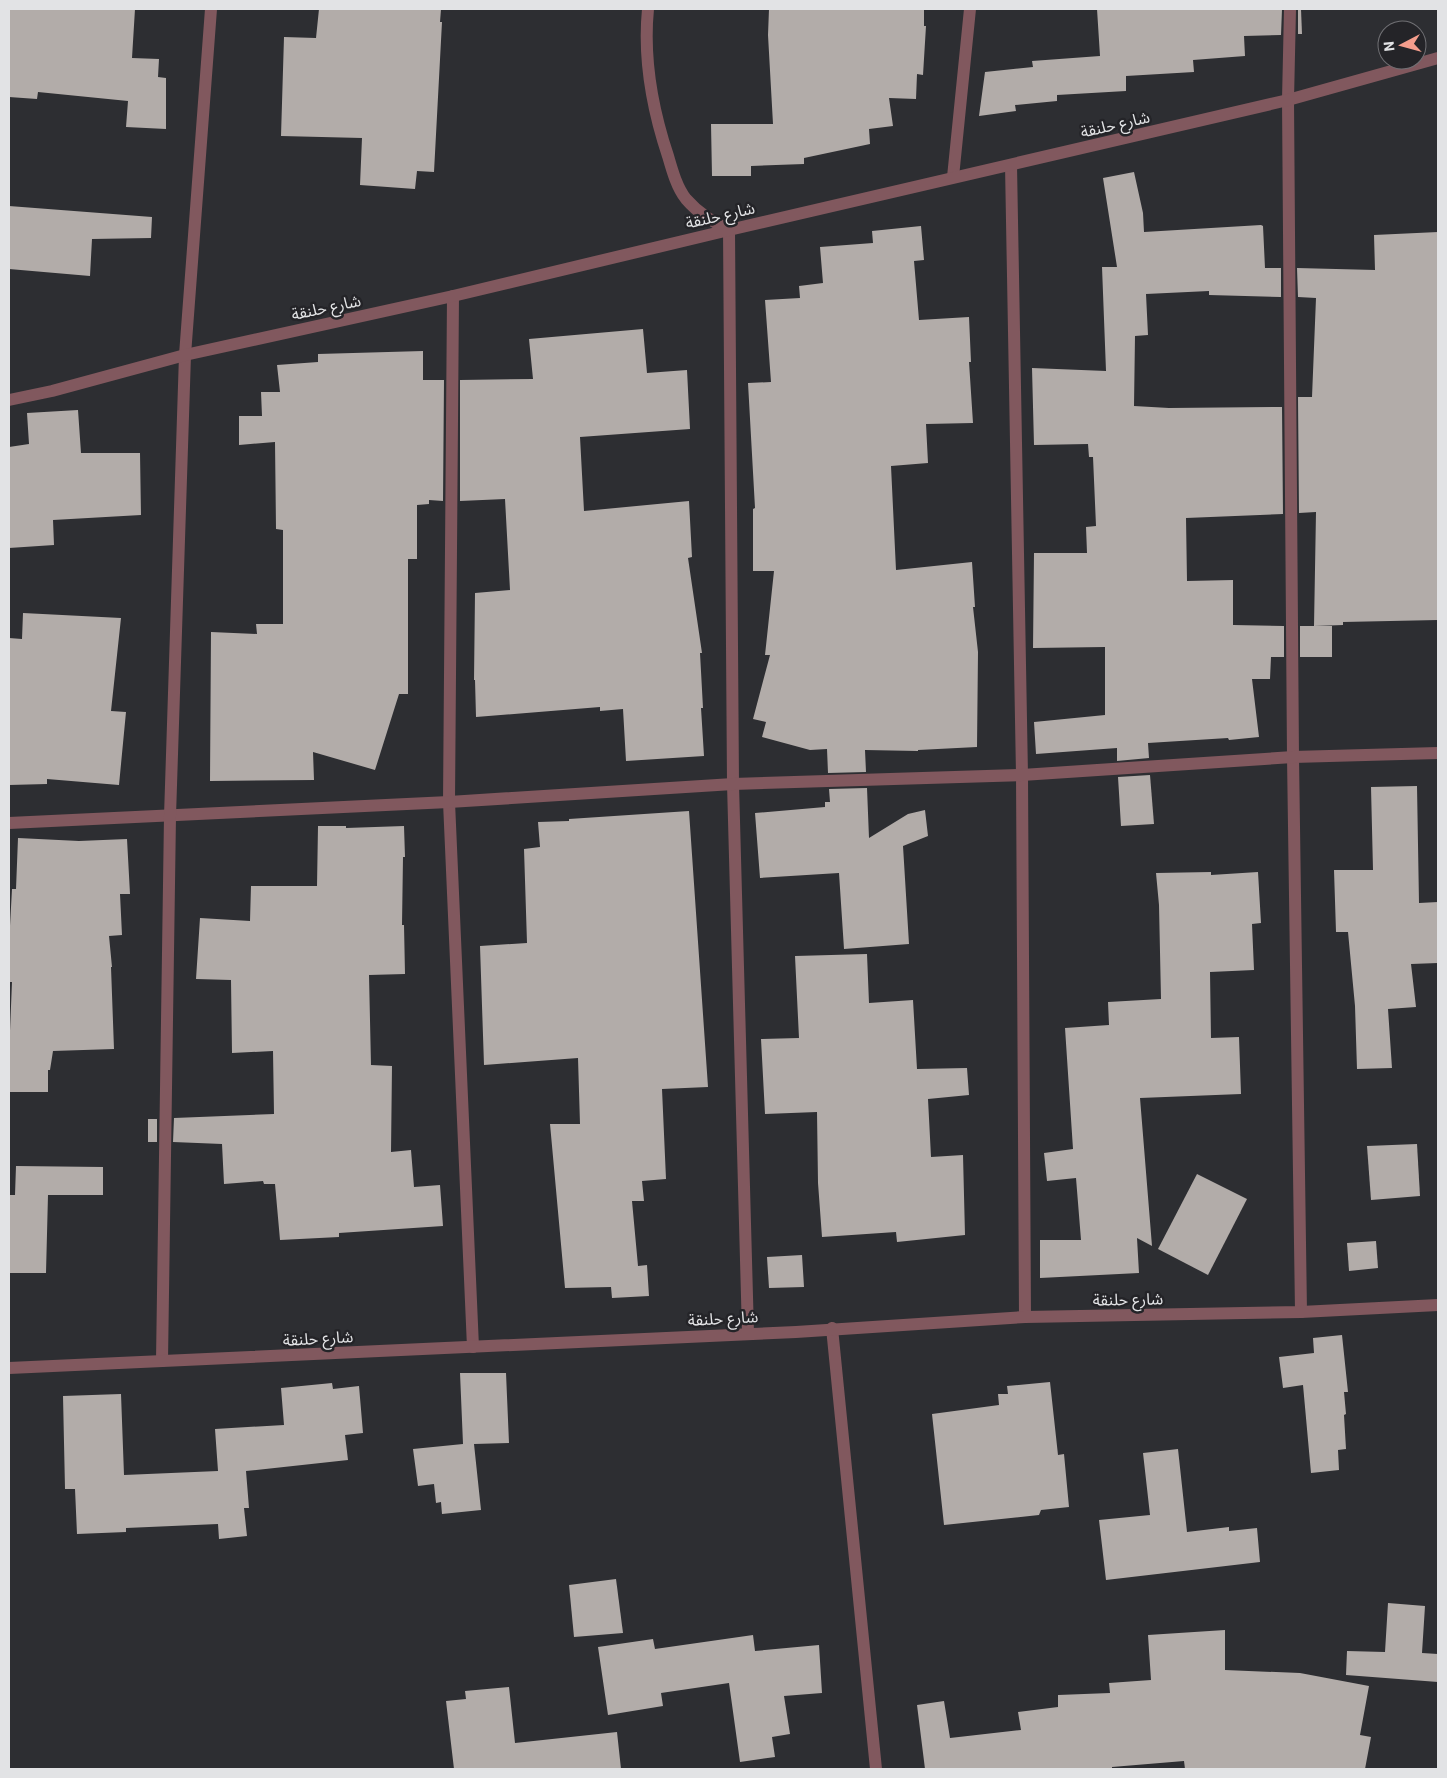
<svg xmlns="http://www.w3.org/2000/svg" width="1447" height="1778" font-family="Roboto,'Noto Sans Arabic',sans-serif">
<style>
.building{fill:#b2aca9}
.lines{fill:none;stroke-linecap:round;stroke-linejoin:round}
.minor{stroke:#81585e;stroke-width:12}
.tertiary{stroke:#81585e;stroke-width:12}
.labels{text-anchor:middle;stroke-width:5;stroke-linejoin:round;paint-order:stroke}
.street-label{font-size:16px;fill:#e2e3e5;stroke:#242428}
</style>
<rect width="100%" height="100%" fill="#2d2e32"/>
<g class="building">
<path d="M9 9H135L132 58 159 59 158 77 166 78V129L126 127 128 101 38 92 37 99 9 97Z"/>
<path d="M319 9H441L440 22H442L434 172 417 171 415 189 360 185 362 138 281 136 284 37 316 38Z"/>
<path d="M769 9H924V26H926L923 75 917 74 916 99 889 98 893 126 869 129 870 144 804 158V164L751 166V176H712L711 124H773L768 35Z"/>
<path d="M1097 9H1282L1281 35 1244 36 1245 56 1193 60 1194 72 1126 76V91L1057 95V101L1015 105 1016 111 979 116 985 72 1033 67 1032 61 1100 56Z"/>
<path d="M1298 9H1301L1302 34H1298Z"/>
<path d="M1134 172 1143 213 1144 232 1261 225 1263 226 1265 268H1281V297L1209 295V291L1146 294 1148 335 1135 336 1134 406 1169 408 1282 407 1283 514 1186 518 1187 581 1233 580V625L1284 626V657H1271L1270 679H1252L1259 737 1229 740 1228 738 1148 743 1149 758 1117 761V748L1036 754 1034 722 1105 715V647L1033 648 1034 553H1087L1086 527 1096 526 1093 457H1089L1088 444 1034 445 1032 368 1106 371 1102 267H1117L1103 178Z"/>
<path d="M9 206 152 217 151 238 92 239 90 276 9 269Z"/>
<path d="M921 226 924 260 914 261 919 320 969 317 971 362H969L973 423 926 424 928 463 891 466 896 570 972 562 975 607H973L978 652 977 747 918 750V751L865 750 866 772 828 773 827 749 810 750 762 737 766 722 753 719 770 655H765L774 571H753V509L755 508 748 383 771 382 765 300 800 298 799 286 823 283 820 247 873 243 872 231Z"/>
<path d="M1438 232V620L1343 622V625L1314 626 1316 512 1299 513 1298 397H1312L1316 298 1298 297 1297 268 1375 270 1374 235Z"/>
<path d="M643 329 647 373 687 370 690 429 580 437 584 511 689 501 692 557 688 558 702 653H700L703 708H701L704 756 626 761 623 709 600 711V707L476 717 475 680H474L475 593 510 590 505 499 460 501V380L533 379 529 339Z"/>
<path d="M423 351V380H444L443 501 429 500V504L417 505V559H408V694H399L375 770 313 752 314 780 210 781 211 632 257 634 256 624H283V530L276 529 275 442 239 445V416H262L261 392H280L277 365 318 362V354Z"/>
<path d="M78 410 81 453H140L141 515 53 520 54 545 9 548V447L29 444 27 413Z"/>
<path d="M23 613 121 618 111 711 126 712 119 785 47 779V784L9 785V638L22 639Z"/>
<rect x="1300" y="626" width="32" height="31"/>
<path d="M1150 775 1154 824 1121 826 1118 777Z"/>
<path d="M1417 786 1419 903 1438 902V963L1411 964 1416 1007 1388 1009 1392 1068 1357 1069 1355 1006 1348 932H1336L1334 870H1373L1371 787Z"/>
<path d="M867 788 869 838 908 814 925 810 928 836 903 846 909 944 844 949 839 873 760 878 755 813 825 807V802H830L829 789Z"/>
<path d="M689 811 708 1087 662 1089 666 1179 642 1181 644 1201H632L638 1266 647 1265 649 1296 612 1298 611 1287 565 1288 550 1124H580L578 1058 484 1065 480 946 527 943 524 849 540 847 538 822 569 821V819Z"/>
<path d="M318 826H346V828L404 826 405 857H403L402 925H404L405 974 369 975 371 1065 392 1066 391 1152 411 1150 414 1187 440 1185 443 1226 339 1233V1237L280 1240 275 1184H264L263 1181 224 1184 222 1144 173 1142 174 1118 274 1114 273 1051 232 1053 231 980 196 979 200 918 250 921 251 886H317Z"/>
<path d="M18 838 79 841 127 839 130 894H120L122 935 109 936 112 967H111L114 1049 53 1051 50 1070H48V1092H9V1055L12 982H9V944L12 889H16Z"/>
<path d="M1211 872V875L1258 872 1261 923 1252 924 1254 970 1210 972 1211 1038 1239 1037 1241 1094 1140 1098 1152 1246 1137 1238 1139 1273 1040 1278V1240H1081L1076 1178 1047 1181 1044 1153 1073 1149 1065 1028 1109 1025 1108 1002 1161 999 1159 905 1156 873Z"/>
<path d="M867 954 869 1003 913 1000 917 1069 967 1068 969 1095 928 1099 931 1157 963 1155 965 1235 897 1242 896 1232 822 1237 818 1183 817 1112 765 1114 761 1039 799 1038 795 956Z"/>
<rect x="148" y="1119" width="9" height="23"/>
<path d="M1417 1144 1420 1196 1371 1200 1367 1146Z"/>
<path d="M16 1166 103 1167V1195H48L46 1273H9L10 1195H15Z"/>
<path d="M1197 1174 1247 1199 1208 1275 1158 1249Z"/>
<path d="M1376 1241 1378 1268 1349 1271 1347 1243Z"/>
<path d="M802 1255 804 1287 769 1288 767 1257Z"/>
<path d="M1342 1335 1348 1392H1344L1346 1414 1344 1415 1346 1449 1338 1450 1339 1470 1311 1473 1303 1385 1283 1388 1279 1357 1314 1353 1313 1338Z"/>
<path d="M460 1373H506L509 1443 474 1444 481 1510 442 1514 441 1502 436 1503 434 1484 418 1486 413 1449 463 1444Z"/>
<path d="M1050 1382 1058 1455 1064 1454 1069 1507 1041 1510 1039 1515 944 1525 932 1414 999 1405 998 1394H1008L1007 1386Z"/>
<path d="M332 1383 333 1389 359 1386 363 1433 345 1435 348 1460 246 1471 249 1508H244L247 1536 219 1539 218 1524 126 1528V1532L77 1534 75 1489H65L63 1396 121 1394 124 1475 218 1471 215 1429 284 1425 281 1388Z"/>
<path d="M1178 1449 1187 1532 1229 1527V1531L1257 1528 1260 1562 1106 1580 1099 1520 1150 1515 1143 1453Z"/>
<path d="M616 1579 623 1633 574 1637 569 1585Z"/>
<path d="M1388 1603 1425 1606 1422 1653 1438 1654V1682L1346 1675 1347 1651 1385 1652Z"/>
<path d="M1225 1630V1670L1300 1673 1369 1686 1360 1735 1371 1737 1365 1769H1185L1184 1761 1112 1767V1769H925L917 1705 944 1701 950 1738 1021 1730 1018 1712 1058 1707V1695L1110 1693 1109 1683 1151 1680 1148 1635Z"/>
<path d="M753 1635 755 1651 819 1645 822 1693 784 1696 790 1734 772 1737 775 1757 740 1762 729 1683 661 1693 663 1706 608 1715 598 1647 653 1639 655 1649Z"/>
<path d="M509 1687 515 1743 617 1732 621 1769H454L446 1701 466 1699 465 1691Z"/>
</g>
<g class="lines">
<g class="minor">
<path d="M648 9C643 60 652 108 668 156 672 170 677 188 686 199 699 214 712 221 729 230L733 784 748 1333"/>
<path d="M1290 9 1288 100 1293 757 1301 1312"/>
<path d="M1011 165 1022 775 1025 1317"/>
<path d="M953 177 970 9"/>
<path d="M453 296 449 802 473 1347"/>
<path d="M9 823 449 802 733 784 1022 775 1293 757 1438 753"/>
<path d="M832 1328 876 1769"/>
<path d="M162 1361 170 816 185 355 211 9"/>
<path d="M9 1368 796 1332 1025 1317 1301 1312 1438 1305"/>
</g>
<path class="tertiary" d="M9 400 52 391 185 355 453 296 729 230 1288 100 1438 58"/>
</g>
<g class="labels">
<g class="street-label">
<text transform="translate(1115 124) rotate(-13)" y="6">شارع حلنقة</text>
<text transform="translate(720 215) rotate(-13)" y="6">شارع حلنقة</text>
<text transform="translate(326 307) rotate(-12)" y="6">شارع حلنقة</text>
<text transform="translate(1128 1299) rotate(-1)" y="6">شارع حلنقة</text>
<text transform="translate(723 1318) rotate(-3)" y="6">شارع حلنقة</text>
<text transform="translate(318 1338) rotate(-3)" y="6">شارع حلنقة</text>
</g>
</g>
<rect width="1447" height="1778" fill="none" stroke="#e2e3e5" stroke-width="20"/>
<g transform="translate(1402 45) rotate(264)"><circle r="24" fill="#242428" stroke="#707074"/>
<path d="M0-4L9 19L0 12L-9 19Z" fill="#f49d8c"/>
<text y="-8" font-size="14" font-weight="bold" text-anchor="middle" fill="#e2e3e5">N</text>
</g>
</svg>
